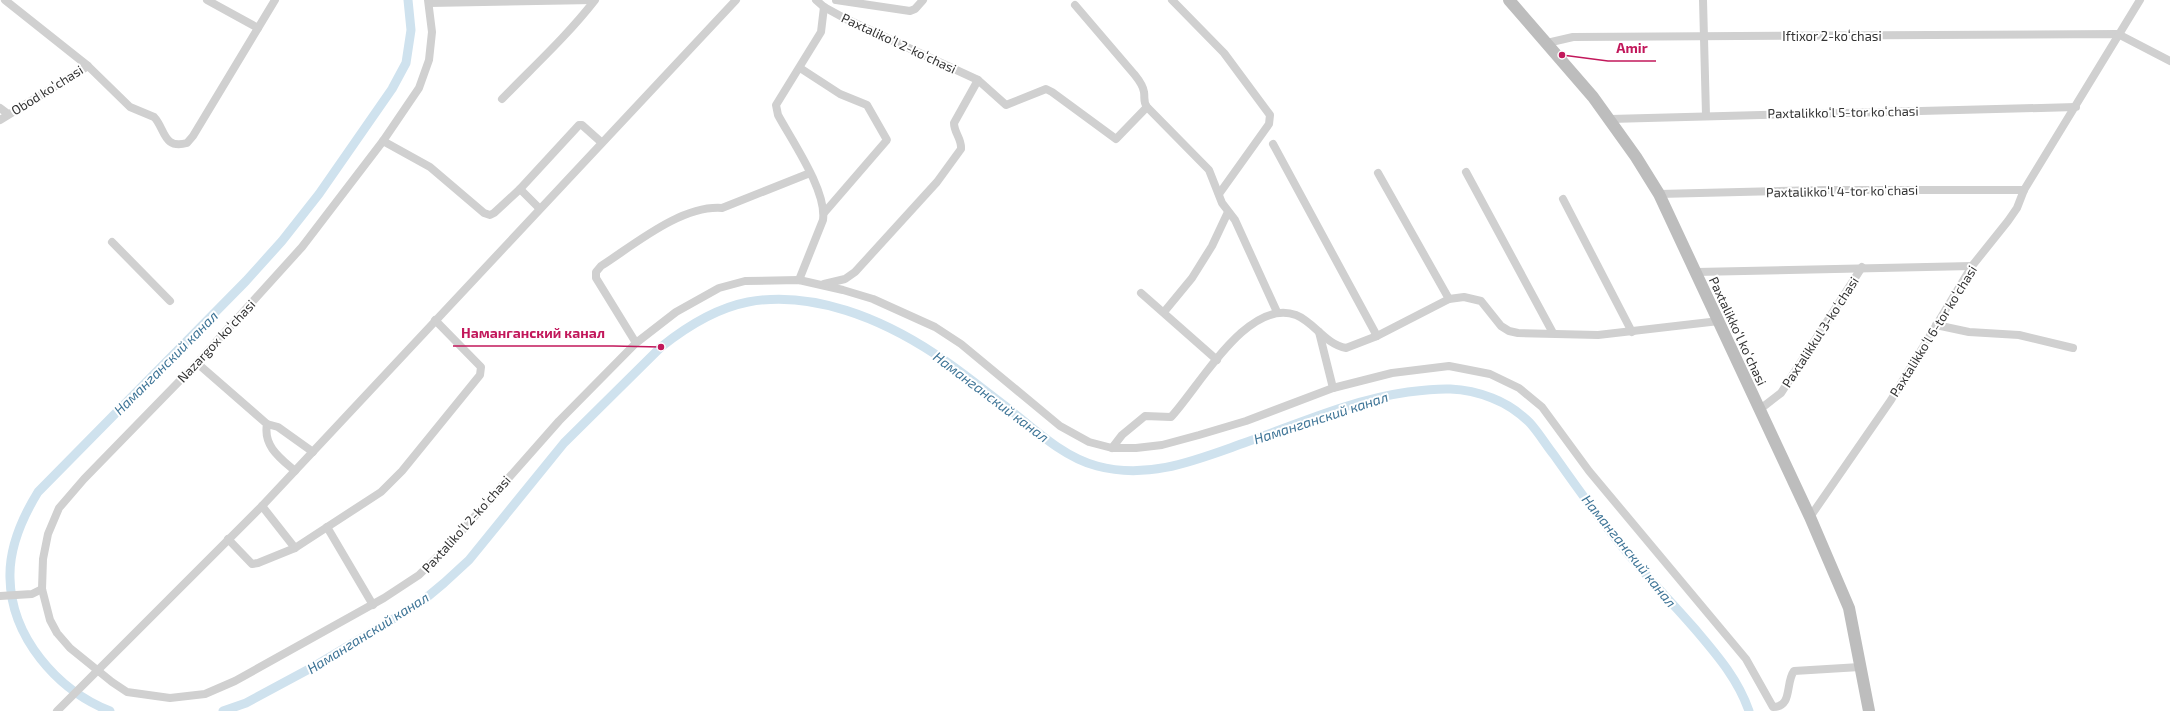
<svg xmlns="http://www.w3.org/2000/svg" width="2170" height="711" font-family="'Exo 2',sans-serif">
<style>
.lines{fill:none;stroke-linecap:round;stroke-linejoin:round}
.canal{stroke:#cfe2ee;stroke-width:9}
.street{stroke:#d0d0d0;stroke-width:8}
.secondary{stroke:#bdbdbd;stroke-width:12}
.labels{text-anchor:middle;stroke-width:4;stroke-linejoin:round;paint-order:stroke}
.street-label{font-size:13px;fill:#333;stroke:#fff}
.water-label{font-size:14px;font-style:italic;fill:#3f7597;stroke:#fff}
.leader{fill:none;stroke:#c2185b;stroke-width:1.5}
.callout-dot{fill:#c2185b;stroke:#fff;stroke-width:1.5}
.callout-label{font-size:14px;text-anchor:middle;font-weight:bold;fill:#c2185b;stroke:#fff;stroke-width:4;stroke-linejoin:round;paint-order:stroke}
</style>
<rect width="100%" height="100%" fill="#fff"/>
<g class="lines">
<g class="canal">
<path d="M110 711C57 690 11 637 10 578 9 547 22 518 38 492L246 281 282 241 319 194 392 89 406 63 411 30 408 0"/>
<path d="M223 711 246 703 311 668 420 603 444 583 469 560 564 443 661 347C686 327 717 308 748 302 813 290 882 319 935 354 959 369 981 388 1004 405 1032 427 1062 457 1097 466 1149 480 1196 460 1244 443 1298 424 1351 400 1408 392 1439 388 1462 386 1492 398 1505 403 1520 413 1530 423 1539 433 1546 445 1554 455 1573 482 1592 509 1613 535 1638 568 1668 598 1695 629 1717 655 1738 679 1749 711"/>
</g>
<g class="street">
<path d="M207 0 258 28"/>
<path d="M428 0 432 32 429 60 419 88 383 141 302 247 197 363 84 479 59 508 48 534 43 559 42 589 50 620 57 633 70 648 112 682 127 692 170 698 205 694 235 681 384 598 419 575 452 542 559 421 636 343 676 312 719 288 745 281 799 280 843 290 873 299 935 327 961 344 1060 426 1089 442 1112 448H1136L1162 445 1199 435 1246 421 1333 388 1392 373 1449 366 1490 374 1519 388 1542 407 1589 471 1746 659 1773 707C1793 707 1785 683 1794 671L1860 667"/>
<path d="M816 0 824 7 846 19 978 80 1006 105 1046 89 1052 92 1116 139 1147 107"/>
<path d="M836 0 910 11 915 9 923 0"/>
<path d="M1172 0 1224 53 1270 115 1269 124 1219 194"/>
<path d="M1703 0 1706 115"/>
<path d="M429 3 594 0"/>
<path d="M1075 5 1134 74C1138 79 1143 85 1144 92 1145 98 1143 102 1147 107L1209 170 1222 203 1235 220 1277 312"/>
<path d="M1547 43 1573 37 2118 34 2170 61"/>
<path d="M88 66 130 107 154 117C165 128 163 150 187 143L193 136 275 0"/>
<path d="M800 68 840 94 867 105 887 140 824 213"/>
<path d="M502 99C534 66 567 36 595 0"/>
<path d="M0 108 8 114"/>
<path d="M1610 119 2076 107"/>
<path d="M0 120 88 66 5 0"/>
<path d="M383 141 430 167 484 213 490 215 494 213 520 189 539 208"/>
<path d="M1273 144 1377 336"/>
<path d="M1466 172 1553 333"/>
<path d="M1378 173 1449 299"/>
<path d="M520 189 579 125H582L601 142"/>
<path d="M1659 194 1823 190H2024"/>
<path d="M1563 199 1632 332"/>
<path d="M112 242 170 301"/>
<path d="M1696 272 1972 266"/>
<path d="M799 280 823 220C827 191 792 141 778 115L776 105 821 32 824 7"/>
<path d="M824 284 845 279 855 272 937 182 961 149C962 139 954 133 954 123L978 80"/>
<path d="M1141 293 1217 360"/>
<path d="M1164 312 1192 278 1212 246 1228 212"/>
<path d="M1936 325 1969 332 2019 335 2073 348"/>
<path d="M1319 332 1333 388"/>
<path d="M636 343 596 278V272L601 266C634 245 681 205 722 208L810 173"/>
<path d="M197 363 267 424C263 446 280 458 295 471"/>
<path d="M1759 410 1781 393 1862 267"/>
<path d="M267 424 278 427 313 452"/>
<path d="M1112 448 1122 435 1145 416 1171 417C1199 387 1248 297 1296 315 1314 322 1326 345 1346 348L1377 336 1449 299 1464 297 1481 301 1501 326 1509 331 1518 333 1598 335 1719 321"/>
<path d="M262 506 295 548"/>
<path d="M1810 517 1891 400 1972 266 2008 221 2017 208 2024 190 2140 0"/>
<path d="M327 527 373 605"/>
<path d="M228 539 252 564 258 563 295 548 381 492 402 471 480 375 481 367 435 320"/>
<path d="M0 596 32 594 42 589"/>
<path d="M57 711 262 506 736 0"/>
</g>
<path class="secondary" d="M1509 0 1593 97 1636 157 1659 194 1810 517 1849 608 1869 711"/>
</g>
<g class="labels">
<g class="street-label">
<text x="1832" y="41">Iftixor 2-koʻchasi</text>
<text transform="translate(899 43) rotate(25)" y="5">Paxtalikoʻl 2-koʻchasi</text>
<text transform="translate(47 90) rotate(-32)" y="5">Obod koʻchasi</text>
<text transform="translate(1843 112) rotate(-1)" y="5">Paxtalikkoʻl 5-tor koʻchasi</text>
<text transform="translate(1842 191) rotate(-1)" y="5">Paxtalikkoʻl 4-tor koʻchasi</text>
<text transform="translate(1738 331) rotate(65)" y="5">Paxtalikkoʻl koʻchasi</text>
<text transform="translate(1933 331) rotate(-58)" y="5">Paxtalikkoʻl 6-tor koʻchasi</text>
<text transform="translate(1820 332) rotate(-57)" y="5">Paxtalikkul 3-koʻchasi</text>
<text transform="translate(216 341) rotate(-47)" y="5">Nazargox koʻchasi</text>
<text transform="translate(466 524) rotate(-48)" y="5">Paxtalikoʻl 2-koʻchasi</text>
</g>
<g class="water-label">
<text transform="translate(166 363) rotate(-45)" y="5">Наманганский канал</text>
<text transform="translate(991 397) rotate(37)" y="5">Наманганский канал</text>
<text transform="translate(1321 418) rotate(-18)" y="5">Наманганский канал</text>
<text transform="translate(1629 551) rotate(51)" y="5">Наманганский канал</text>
<text transform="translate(368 633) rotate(-32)" y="5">Наманганский канал</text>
</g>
</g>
<path class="leader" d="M1562 55L1608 61H1656M661 347L613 346H453"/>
<g class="callout-dot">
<circle cx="1562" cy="55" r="4"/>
<circle cx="661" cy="347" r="4"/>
</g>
<g class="callout-label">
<text x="1632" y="53">Amir</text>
<text x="533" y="338">Наманганский канал</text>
</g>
</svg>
